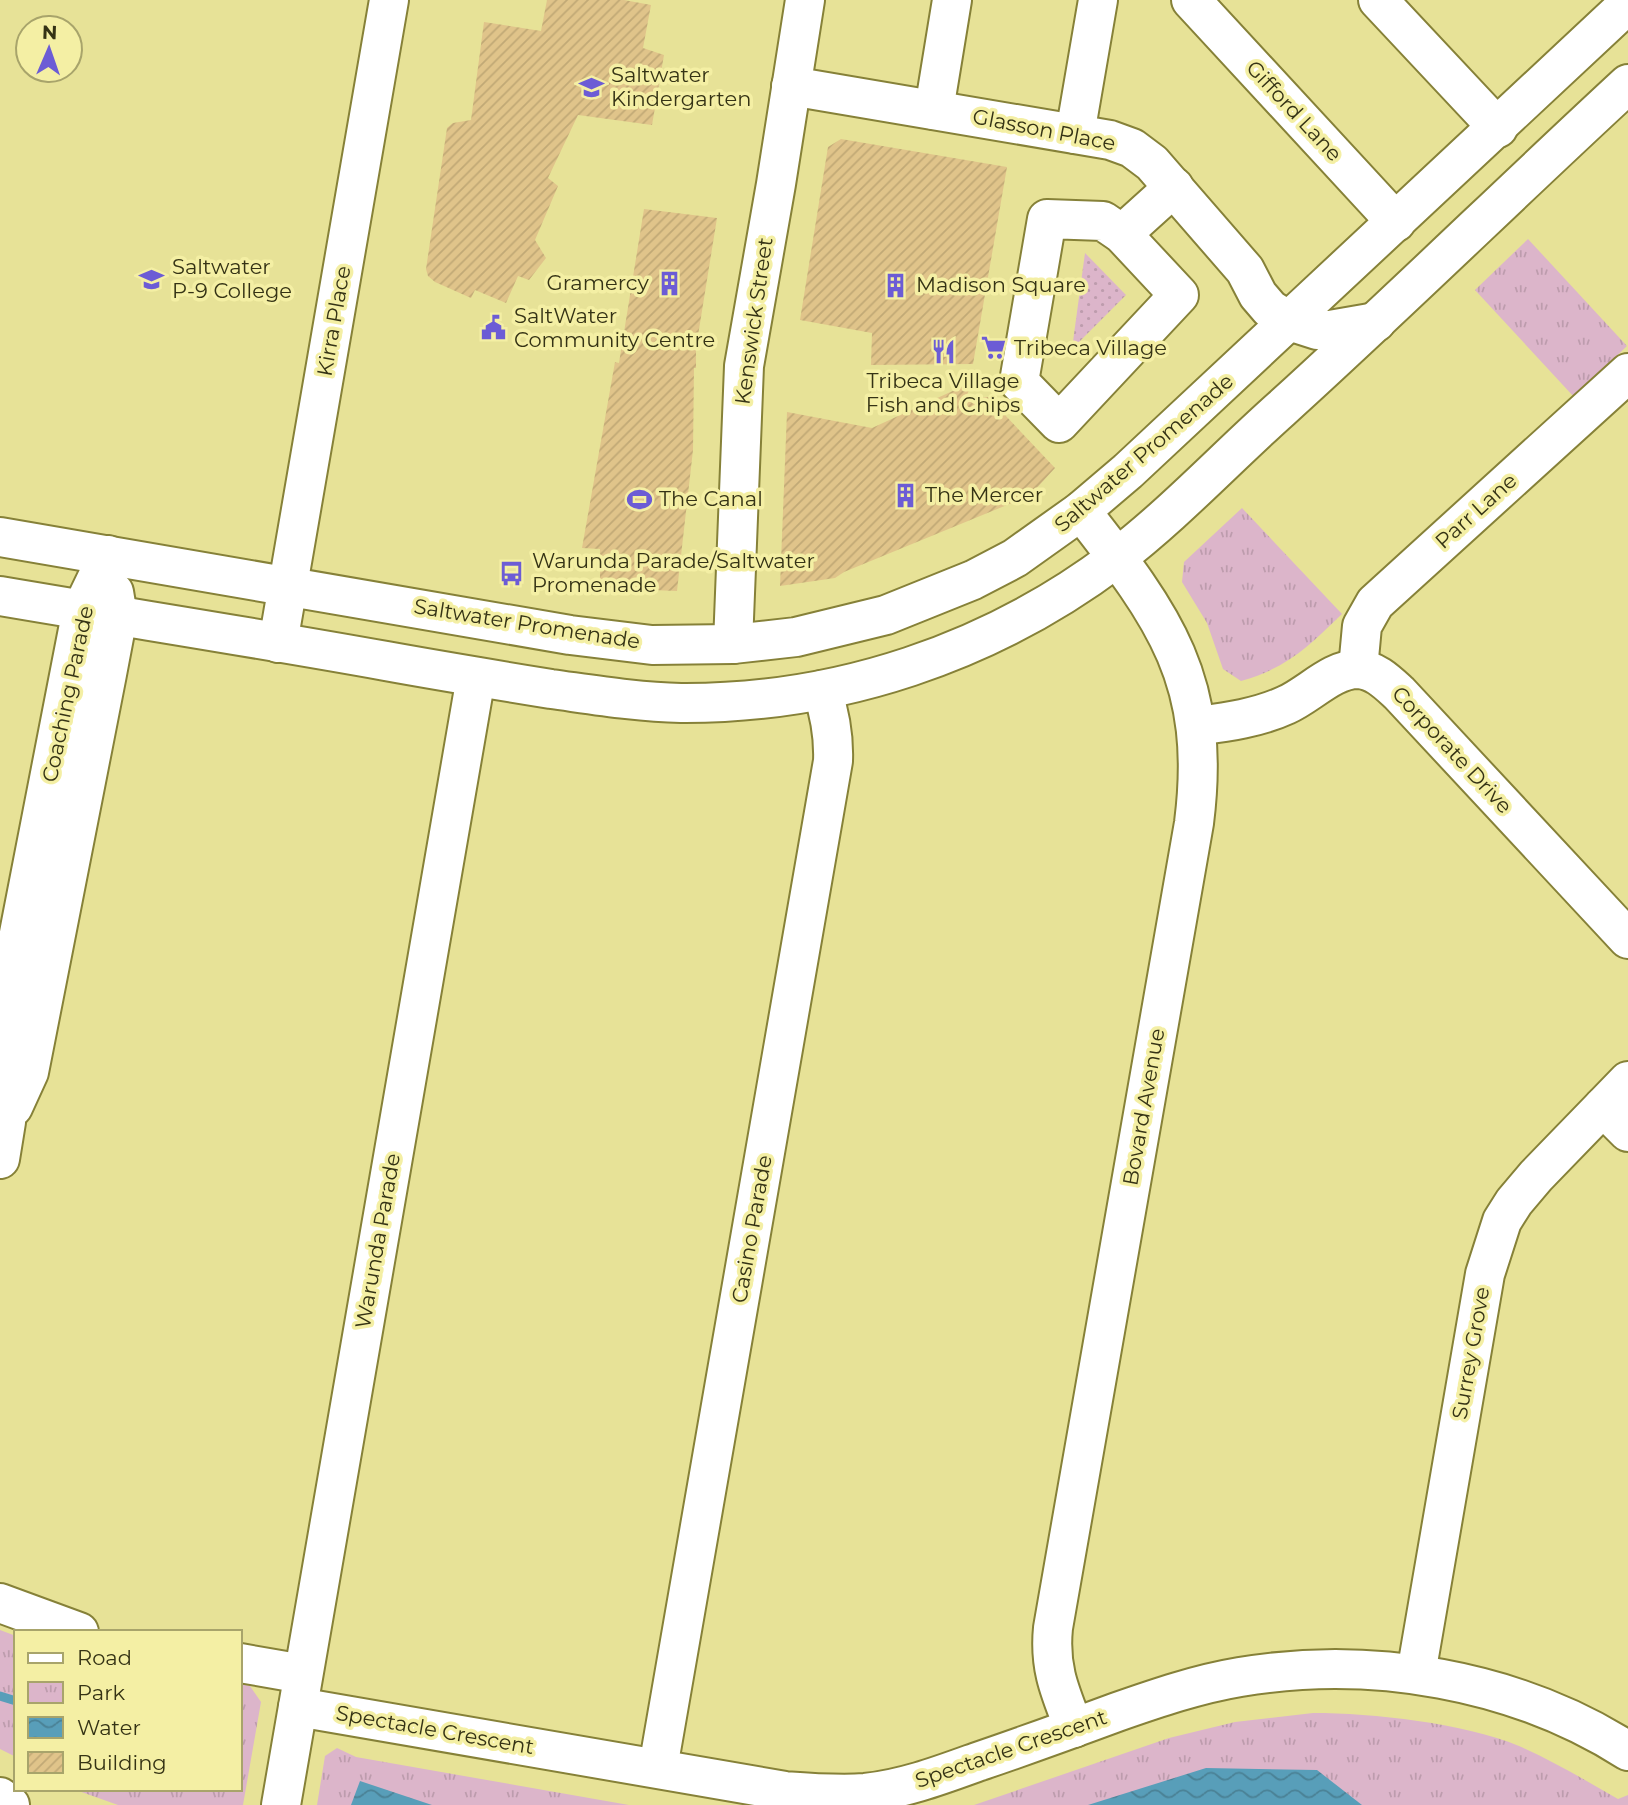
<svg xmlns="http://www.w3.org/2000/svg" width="1628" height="1805" font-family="Montserrat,sans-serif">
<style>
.grass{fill:url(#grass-dots)}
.park{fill:url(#park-tufts)}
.water{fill:url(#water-waves)}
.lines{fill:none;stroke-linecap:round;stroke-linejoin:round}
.stream{stroke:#589eb9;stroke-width:9}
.building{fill:url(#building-hatch)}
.minor-casing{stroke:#868138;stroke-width:42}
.minor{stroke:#fff;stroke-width:38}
.labels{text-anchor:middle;stroke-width:7;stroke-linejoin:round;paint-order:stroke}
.poi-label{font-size:21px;fill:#353315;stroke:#f4efa4;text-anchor:start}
.street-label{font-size:21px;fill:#353315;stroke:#f4efa4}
</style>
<defs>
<pattern id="grass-dots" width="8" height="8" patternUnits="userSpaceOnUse" patternTransform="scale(1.75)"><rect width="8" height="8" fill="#dcb5ca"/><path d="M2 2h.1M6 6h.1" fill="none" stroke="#bd9cad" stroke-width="1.8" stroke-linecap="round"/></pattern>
<pattern id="park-tufts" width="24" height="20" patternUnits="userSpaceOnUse" patternTransform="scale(1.75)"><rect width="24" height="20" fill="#dcb5ca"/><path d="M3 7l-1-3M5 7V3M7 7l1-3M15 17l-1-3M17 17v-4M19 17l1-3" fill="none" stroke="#bd9cad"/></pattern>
<pattern id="water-waves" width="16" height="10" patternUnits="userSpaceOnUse" patternTransform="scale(1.75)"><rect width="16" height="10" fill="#589eb9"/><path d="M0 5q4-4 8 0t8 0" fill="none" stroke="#4a8195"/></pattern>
<pattern id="building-hatch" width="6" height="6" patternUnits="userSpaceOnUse" patternTransform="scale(1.75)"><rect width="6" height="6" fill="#e0c48a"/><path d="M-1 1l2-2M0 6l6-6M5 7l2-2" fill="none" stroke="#c1a976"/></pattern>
</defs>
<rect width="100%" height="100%" fill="#e7e297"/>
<path class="grass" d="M1085 253 1126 295 1072 349Z"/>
<g class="park">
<path d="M1528 239 1627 346 1574 397 1475 290Z"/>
<path d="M1242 508 1342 614C1308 647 1287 668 1241 681L1223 669 1207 623 1182 582 1184 562Z"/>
<path d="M0 1630 16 1636V1757L0 1749Z"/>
<path d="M240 1684 250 1686 261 1702 243 1805H118L73 1789H240Z"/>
<path d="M1313 1713C1373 1713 1464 1723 1519 1746 1553 1761 1585 1780 1618 1799L1628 1795V1805H974L1169 1738 1235 1722Z"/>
<path d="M337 1748 356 1757 629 1805H317L325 1756Z"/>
</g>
<g class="water">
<path d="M1206 1768 1317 1770 1362 1805H1088Z"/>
<path d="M360 1781 432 1805H351Z"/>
</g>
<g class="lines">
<path class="stream" d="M0 1696 16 1701"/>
</g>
<g class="building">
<path d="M547 0H624L651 5 643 48 664 55 652 125 578 115 548 178 558 186 535 240 546 258 529 280 518 276 506 303 475 290 471 298 435 282 428 276 426 269 447 128 453 123 471 120 484 22 541 31Z"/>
<path d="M841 139 1007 167 973 364 871 365 872 333 800 320 828 147Z"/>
<path d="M644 209 717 218 696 348V368H694L693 450 677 591 600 588V549L582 548 615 362 619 363Z"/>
<path d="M970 383 967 397H988L1055 468 1034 491 1019 500 844 572 835 578 780 586 787 412 872 428Z"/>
</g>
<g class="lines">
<defs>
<g id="minor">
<path d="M1191 0 1396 222"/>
<path d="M1378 0 1498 128"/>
<path d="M791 86 1110 140 1132 148 1152 163 1245 270 1258 295 1270 309 1289 321 1317 330H1330L1376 322"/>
<path d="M934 110 952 0"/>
<path d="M1075 134 1098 0"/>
<path d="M1047 219 1103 221 1122 234 1179 295 1059 423 1019 382Z"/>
<path d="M1122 234 1174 187"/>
<path d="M0 537 570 635 652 645 733 644 796 637 886 615 973 580 1015 558 1081 511 1128 471 1628 4"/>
<path d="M0 596C129 618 258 638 386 661 441 671 496 680 551 689 595 695 637 702 681 703 838 704 990 653 1115 559 1174 514 1226 458 1281 409 1399 302 1512 191 1628 84"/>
<path d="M278 643 389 0"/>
<path d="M733 644 744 366 776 184 805 0"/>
<path d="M1358 669 1362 626 1375 603 1628 373"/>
<path d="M1197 726C1227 722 1258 718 1286 705 1309 695 1332 669 1358 669 1375 670 1387 682 1399 693L1628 939"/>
<path d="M13 1107 29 1072 107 674 118 616 114 592"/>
<path d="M1603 1107 1628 1132"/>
<path d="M0 1159 6 1122 3 1042 15 954 82 609 108 555"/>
<path d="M0 1603 79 1632"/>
<path d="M240 1663 303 1674"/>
<path d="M1416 1674 1485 1274 1502 1221 1514 1202 1536 1176 1628 1081"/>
<path d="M298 1707 785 1791C812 1793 838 1795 865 1793 904 1789 941 1775 977 1762 1024 1746 1071 1729 1117 1712 1157 1698 1198 1684 1240 1677 1371 1655 1515 1679 1628 1751"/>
<path d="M1074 1728C1060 1692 1049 1668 1053 1628L1194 823C1212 681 1165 618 1081 511"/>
<path d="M658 1768 833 761C834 736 830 714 822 690"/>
<path d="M0 1797 10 1805"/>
<path d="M281 1805 476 677"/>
</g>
</defs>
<use href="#minor" class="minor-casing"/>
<use href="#minor" class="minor"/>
</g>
<defs>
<symbol id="school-bare" viewBox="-9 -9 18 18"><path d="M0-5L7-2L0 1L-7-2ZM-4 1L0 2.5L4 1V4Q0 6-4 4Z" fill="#6c5cd5" stroke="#f4efa4" stroke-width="2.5" paint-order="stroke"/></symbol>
<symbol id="building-bare" viewBox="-9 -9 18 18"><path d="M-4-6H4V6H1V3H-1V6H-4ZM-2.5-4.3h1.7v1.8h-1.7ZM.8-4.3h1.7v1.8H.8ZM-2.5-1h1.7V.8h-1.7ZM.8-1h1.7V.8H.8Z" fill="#6c5cd5" stroke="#f4efa4" stroke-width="2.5" paint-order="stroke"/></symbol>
<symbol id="civic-bare" viewBox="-9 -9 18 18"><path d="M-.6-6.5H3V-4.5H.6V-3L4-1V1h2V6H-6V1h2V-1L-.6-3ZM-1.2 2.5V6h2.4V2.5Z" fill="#6c5cd5" stroke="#f4efa4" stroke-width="2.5" paint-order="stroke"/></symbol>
<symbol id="supermarket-bare" viewBox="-9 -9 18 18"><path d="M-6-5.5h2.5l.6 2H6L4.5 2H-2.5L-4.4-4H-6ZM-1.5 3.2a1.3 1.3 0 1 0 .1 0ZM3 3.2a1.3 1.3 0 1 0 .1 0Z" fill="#6c5cd5" stroke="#f4efa4" stroke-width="2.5" paint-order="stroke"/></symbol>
<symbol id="restaurant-bare" viewBox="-9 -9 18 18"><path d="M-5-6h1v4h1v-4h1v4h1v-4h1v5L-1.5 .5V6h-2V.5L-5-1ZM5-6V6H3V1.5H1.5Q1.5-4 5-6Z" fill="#6c5cd5" stroke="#f4efa4" stroke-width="2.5" paint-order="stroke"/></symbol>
<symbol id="stadium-bare" viewBox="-9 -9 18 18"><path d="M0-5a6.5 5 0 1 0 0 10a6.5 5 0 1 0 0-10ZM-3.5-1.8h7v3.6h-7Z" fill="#6c5cd5" stroke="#f4efa4" stroke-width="2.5" paint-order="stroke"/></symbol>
<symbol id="bus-bare" viewBox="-9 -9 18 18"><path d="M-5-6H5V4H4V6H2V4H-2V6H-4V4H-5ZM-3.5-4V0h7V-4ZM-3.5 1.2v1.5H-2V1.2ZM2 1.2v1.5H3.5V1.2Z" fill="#6c5cd5" stroke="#f4efa4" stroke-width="2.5" paint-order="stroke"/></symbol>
</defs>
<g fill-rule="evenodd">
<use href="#school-bare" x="574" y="70" width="35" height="35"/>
<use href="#school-bare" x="134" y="262" width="35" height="35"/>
<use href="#building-bare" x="652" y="266" width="35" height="35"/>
<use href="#building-bare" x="878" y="268" width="35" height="35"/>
<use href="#civic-bare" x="476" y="310" width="35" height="35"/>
<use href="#supermarket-bare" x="976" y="330" width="35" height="35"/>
<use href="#restaurant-bare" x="926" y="334" width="35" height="35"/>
<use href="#building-bare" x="888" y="478" width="35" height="35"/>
<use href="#stadium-bare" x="622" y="482" width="35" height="35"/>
<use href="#bus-bare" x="494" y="556" width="35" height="35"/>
</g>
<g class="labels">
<g class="poi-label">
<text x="611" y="82">Saltwater<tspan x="611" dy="24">Kindergarten</tspan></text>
<text x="172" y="274">Saltwater<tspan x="172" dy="24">P-9 College</tspan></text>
<text x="649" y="290" text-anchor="end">Gramercy</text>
<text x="916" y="292">Madison Square</text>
<text x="514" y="323">SaltWater<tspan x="514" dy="24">Community Centre</tspan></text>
<text x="1014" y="355">Tribeca Village</text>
<text x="943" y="388" text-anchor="middle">Tribeca Village<tspan x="943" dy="24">Fish and Chips</tspan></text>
<text x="925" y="502">The Mercer</text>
<text x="659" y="506">The Canal</text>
<text x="532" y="568">Warunda Parade/Saltwater<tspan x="532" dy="24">Promenade</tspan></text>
</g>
<g class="street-label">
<text transform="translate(1294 111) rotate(47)" y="7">Gifford Lane</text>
<text transform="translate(1044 130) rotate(11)" y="7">Glasson Place</text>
<text transform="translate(334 321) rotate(-80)" y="7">Kirra Place</text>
<text transform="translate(754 321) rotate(-82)" y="7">Kenswick Street</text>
<text transform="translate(1144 453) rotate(-41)" y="7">Saltwater Promenade</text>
<text transform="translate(1476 511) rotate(-42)" y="7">Parr Lane</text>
<text transform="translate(527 624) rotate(9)" y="7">Saltwater Promenade</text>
<text transform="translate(68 694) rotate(-78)" y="7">Coaching Parade</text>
<text transform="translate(1452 750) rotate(47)" y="7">Corporate Drive</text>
<text transform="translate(1144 1107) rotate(-80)" y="7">Bovard Avenue</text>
<text transform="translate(752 1229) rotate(-80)" y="7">Casino Parade</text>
<text transform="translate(378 1241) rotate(-80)" y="7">Warunda Parade</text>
<text transform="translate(1471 1353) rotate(-80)" y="7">Surrey Grove</text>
<text transform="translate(435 1730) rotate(10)" y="7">Spectacle Crescent</text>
<text transform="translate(1011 1749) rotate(-19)" y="7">Spectacle Crescent</text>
</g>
</g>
<rect x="14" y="1630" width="228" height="161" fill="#f4efa4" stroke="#a8a46b" stroke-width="2"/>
<rect x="28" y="1653" width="35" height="10" fill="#ffffff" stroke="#a8a46b" stroke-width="2"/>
<text x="77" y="1665" font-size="21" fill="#353315">Road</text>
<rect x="28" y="1682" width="35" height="21" fill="url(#park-tufts)" stroke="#a8a46b" stroke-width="2"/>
<text x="77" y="1700" font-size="21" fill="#353315">Park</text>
<rect x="28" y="1717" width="35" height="21" fill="url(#water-waves)" stroke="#a8a46b" stroke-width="2"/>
<text x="77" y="1735" font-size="21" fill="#353315">Water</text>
<rect x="28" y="1752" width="35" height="21" fill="url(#building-hatch)" stroke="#a8a46b" stroke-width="2"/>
<text x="77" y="1770" font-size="21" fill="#353315">Building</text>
<g transform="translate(49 49) rotate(2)"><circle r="33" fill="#f4efa4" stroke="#a8a46b" stroke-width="2"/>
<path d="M0-5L12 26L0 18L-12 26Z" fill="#6c5cd5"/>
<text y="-10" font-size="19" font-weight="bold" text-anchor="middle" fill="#353315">N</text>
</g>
</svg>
